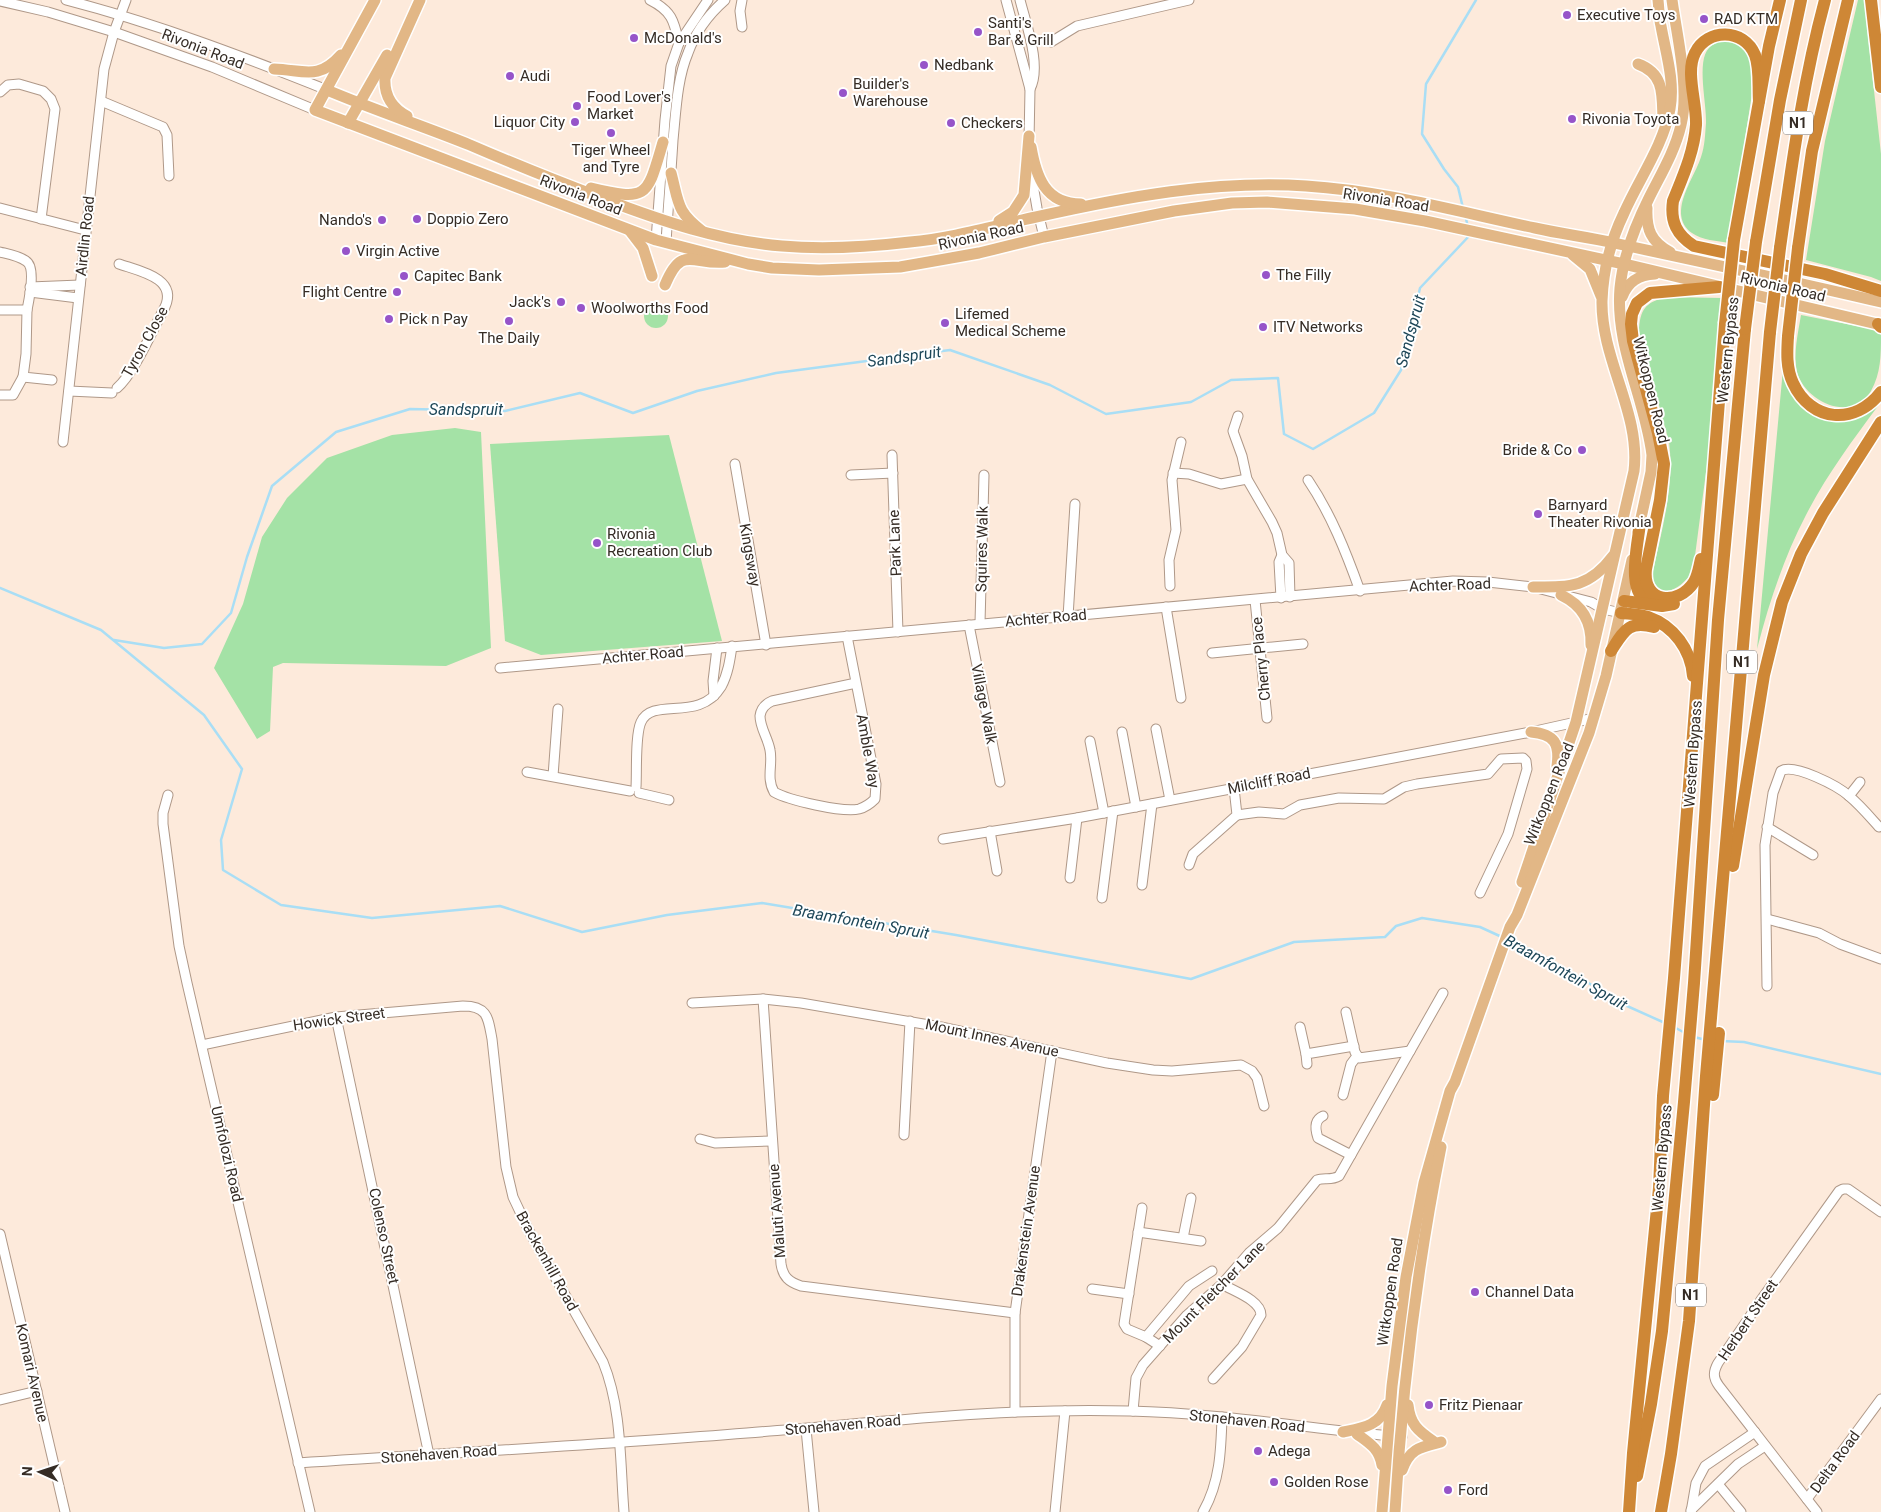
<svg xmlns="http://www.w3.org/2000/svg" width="1881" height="1512" font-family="Roboto,sans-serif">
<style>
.green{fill:#a4e2a6}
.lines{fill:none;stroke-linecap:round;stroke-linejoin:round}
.stream{stroke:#a9def5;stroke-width:2.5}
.minor-casing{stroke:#af9888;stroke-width:11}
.major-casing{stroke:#fff;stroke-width:14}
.highway-casing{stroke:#fff;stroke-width:15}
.minor{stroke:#fff;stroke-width:9}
.major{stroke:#e2b786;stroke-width:11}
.highway{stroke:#ce8736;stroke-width:12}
.highway-bridge-casing{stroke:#fff;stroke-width:15;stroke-linecap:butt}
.highway-bridge{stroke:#ce8736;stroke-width:12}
.poi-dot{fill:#9654c9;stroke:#fff;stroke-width:2}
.labels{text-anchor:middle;stroke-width:4;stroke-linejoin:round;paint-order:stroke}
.shield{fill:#fff;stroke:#726b66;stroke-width:1}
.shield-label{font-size:14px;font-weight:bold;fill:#352c25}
.poi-label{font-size:15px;fill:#352c25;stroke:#fff;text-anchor:start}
.street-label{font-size:15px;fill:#352c25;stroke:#fff}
.water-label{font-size:16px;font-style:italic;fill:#1e4758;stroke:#fff}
</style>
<rect width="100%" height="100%" fill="#fdeadb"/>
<g class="green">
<path d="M1858 0H1864L1881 154V281L1871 277 1806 260 1825 141Z"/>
<path d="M1726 39 1746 45 1755 74 1729 243C1718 241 1701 240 1692 233 1666 214 1694 179 1701 157 1705 146 1705 134 1706 123 1707 104 1696 61 1709 48 1714 43 1720 41 1726 39Z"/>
<path d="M1667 297 1723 298 1713 419 1693 571C1683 587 1659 604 1652 576 1661 532 1675 487 1669 442L1639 331C1640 310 1645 302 1667 297Z"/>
<circle cx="656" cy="316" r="12"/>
<path d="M1801 315 1877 330 1881 335C1881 355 1881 373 1871 391 1852 423 1806 403 1797 372 1793 354 1798 333 1801 315Z"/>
<path d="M1783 369C1796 423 1832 433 1878 406 1852 441 1826 476 1806 515 1784 557 1769 603 1757 649Z"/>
<path d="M455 428 481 432 491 648 446 666 283 663 273 667 270 731 257 739 214 668 243 604 262 537 287 498 327 458 392 435Z"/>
<path d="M669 435 722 641 541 655 505 641 490 444Z"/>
</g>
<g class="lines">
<g class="stream">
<path d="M1463 208 1458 187 1444 169 1422 134 1426 84 1476 0"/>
<path d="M1465 215 1468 227"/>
<path d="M0 588 101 630 204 715 242 769 221 840 223 870 281 905 372 918 500 906 582 932 667 915 762 903 956 935 1191 979 1294 942 1385 937 1396 926 1422 918 1480 927 1504 938"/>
<path d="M114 640 164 648 202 644 231 613 247 557 272 486 336 432 410 409 505 411 580 393 633 413 697 391 776 373 950 350 1050 385 1106 414 1191 402 1231 380 1278 378 1284 434 1313 449 1374 413 1401 370 1420 288 1470 235"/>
<path d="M1509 940 1540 954 1627 1006 1665 1023"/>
<path d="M1674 1027 1685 1033"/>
<path d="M1694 1037 1706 1040"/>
<path d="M1721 1041 1744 1042 1881 1074"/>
</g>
<defs>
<g id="minor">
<path d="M66 0C155 23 242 56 327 90"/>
<path d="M650 0C672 11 674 21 679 43"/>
<path d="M742 0 740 11 742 27"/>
<path d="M1006 0 1030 89 1029 141"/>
<path d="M1020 0C1026 24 1042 66 1030 89"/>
<path d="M0 1 48 12 114 32 212 67 315 110"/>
<path d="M1051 42 1077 26 1189 0"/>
<path d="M0 92 8 85 19 84 43 91 51 99 55 109 41 219"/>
<path d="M101 101 163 127 167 135 169 176"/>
<path d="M1030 167 1037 208 1044 237"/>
<path d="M0 208 85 230"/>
<path d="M656 240 665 120 671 66 679 43 708 0"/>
<path d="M666 243C668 208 671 174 673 140 676 111 677 79 688 53 695 33 709 14 725 0"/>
<path d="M0 252C8 254 19 256 26 261 36 267 29 300 27 310"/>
<path d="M30 287 80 285"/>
<path d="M30 292 78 298"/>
<path d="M0 310H27L26 354 23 377 52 380"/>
<path d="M117 388C134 374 154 327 165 307 178 278 139 271 119 264"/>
<path d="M69 391 112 393"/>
<path d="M0 395H13L23 377"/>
<path d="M1238 416 1233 431 1234 434 1242 456 1247 479 1272 522 1277 533 1282 555 1289 563 1290 597"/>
<path d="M63 442 104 69 114 32 126 0"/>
<path d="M892 455 898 632"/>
<path d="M735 464 766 645"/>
<path d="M1173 473 1189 474 1221 484 1247 479"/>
<path d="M851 475 893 473"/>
<path d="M1308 480C1331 514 1346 552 1360 591"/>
<path d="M1170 586 1169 560 1176 530 1172 480 1181 442"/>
<path d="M1281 598 1279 562 1282 555"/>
<path d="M1255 600 1267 718"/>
<path d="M1166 607 1181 698"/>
<path d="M1068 617 1075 504"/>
<path d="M980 623 984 475"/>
<path d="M969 625 1000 782"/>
<path d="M847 636 876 784 875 799C870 804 866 807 859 809 843 813 788 800 774 792 766 778 773 764 770 750 768 738 760 728 760 716 761 708 765 704 772 701L856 683"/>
<path d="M1212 653 1303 644"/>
<path d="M500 668 1453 581 1488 582 1533 587 1591 602 1603 609 1621 613"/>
<path d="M714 696 713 681 717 648"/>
<path d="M1156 729 1170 800"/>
<path d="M1122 732 1136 807"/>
<path d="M1090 741 1104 813"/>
<path d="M527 772 630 791"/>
<path d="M553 776 558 709"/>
<path d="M636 787C637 771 635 735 641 722 653 696 699 723 721 687 728 674 730 660 732 646"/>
<path d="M639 793 669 800"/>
<path d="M168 795 163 813V824L179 946 187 983 310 1512"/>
<path d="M1849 796 1860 782"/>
<path d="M1237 815 1259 812 1284 814 1300 805 1339 798 1384 799 1404 787 1417 784 1488 774 1501 759 1523 758 1526 761 1527 769 1508 834 1480 893"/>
<path d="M1767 827 1813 855"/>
<path d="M990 831 997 871"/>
<path d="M943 839 1077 818 1531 732 1594 718"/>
<path d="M1189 865 1193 854 1237 815 1234 788"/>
<path d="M1070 878 1077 818"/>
<path d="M1142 885 1152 804"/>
<path d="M1102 898 1113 811"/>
<path d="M1767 919 1819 933 1840 944 1881 959"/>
<path d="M1767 986 1765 845 1773 793 1781 771C1794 763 1838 786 1849 796 1860 805 1870 817 1879 827"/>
<path d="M763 999 781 1264C783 1277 789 1282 801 1286L1015 1313"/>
<path d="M692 1003 763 999 801 1003 941 1027 1107 1063 1153 1070 1172 1071 1241 1065 1252 1071 1257 1078 1264 1106"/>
<path d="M1346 1012 1355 1052 1359 1058 1410 1051"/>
<path d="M336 1017 429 1455"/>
<path d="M1300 1027 1306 1054"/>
<path d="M202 1045 336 1017 463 1006C488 1006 488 1018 492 1039L506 1167 513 1197 529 1231 603 1362C622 1408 620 1463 624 1512"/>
<path d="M1307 1064 1306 1054 1354 1046"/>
<path d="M1343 1095 1351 1064 1357 1056"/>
<path d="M1323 1116C1314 1120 1315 1129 1318 1138L1351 1155"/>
<path d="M904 1135 910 1021"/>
<path d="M700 1139 715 1143 772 1141"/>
<path d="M1142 1208 1124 1324 1127 1329 1146 1337 1160 1346"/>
<path d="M1138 1232 1201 1241"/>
<path d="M0 1234 65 1512"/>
<path d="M1183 1238 1191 1198"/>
<path d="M1092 1289 1129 1294"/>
<path d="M1146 1337 1189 1286 1212 1271"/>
<path d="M1213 1379 1242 1347 1261 1315C1261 1300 1233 1291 1222 1284"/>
<path d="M0 1400 37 1391"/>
<path d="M1133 1411 1136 1378 1143 1365 1187 1315 1222 1284 1249 1253 1278 1228 1317 1180C1324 1177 1331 1181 1339 1176L1443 993"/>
<path d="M1015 1412V1313L1052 1051"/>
<path d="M806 1429 814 1512"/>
<path d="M298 1463C448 1453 598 1445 747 1433 875 1423 1002 1407 1130 1411 1221 1413 1311 1429 1402 1437"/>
<path d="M1718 1484 1741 1512"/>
<path d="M1807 1499 1881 1399"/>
<path d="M1691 1510 1738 1464 1765 1446"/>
<path d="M1055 1512 1065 1411"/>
<path d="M1203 1512C1220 1482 1221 1451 1222 1417"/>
<path d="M1691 1512 1696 1483 1705 1466 1755 1432"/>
<path d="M1817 1512 1719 1386C1713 1378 1713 1372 1718 1363L1761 1300 1839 1191 1843 1189H1848L1881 1212"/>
</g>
<g id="major">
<path d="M375 0 315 110 656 240 748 264 772 268 819 270 900 267 979 253 1044 237 1174 211 1232 203 1267 202 1355 209 1425 221 1624 264 1881 325"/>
<path d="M1638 64C1665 74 1662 95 1663 120"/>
<path d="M274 69C304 70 318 81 341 55"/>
<path d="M327 90C374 110 423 126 470 145 514 164 559 182 604 199 662 221 720 241 782 246 825 250 868 247 910 242 953 238 994 226 1036 217 1125 197 1215 180 1306 186 1385 191 1459 212 1535 228 1561 234 1588 237 1614 243 1703 262 1792 281 1881 302"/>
<path d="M407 116C392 108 384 95 385 78L420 0"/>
<path d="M348 123 387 55"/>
<path d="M1031 147C1036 176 1045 204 1081 204"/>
<path d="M671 173C679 203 676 211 702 231"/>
<path d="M591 188C649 202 647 196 663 142"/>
<path d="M1647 208C1646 229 1651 242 1670 252"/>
<path d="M999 221 1013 212 1024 195 1029 136"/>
<path d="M630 231 643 248 652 276"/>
<path d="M1573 255 1590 269 1601 296"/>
<path d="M665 285C682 244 692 265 725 262"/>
<path d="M1622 297C1628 281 1639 275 1655 274"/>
<path d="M1638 532 1651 472 1652 455C1645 398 1615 347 1620 288 1623 256 1635 226 1649 198 1661 174 1675 151 1681 125 1690 89 1677 37 1672 0"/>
<path d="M1533 587C1570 587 1589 588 1613 556"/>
<path d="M1561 595C1582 605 1592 622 1591 645"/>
<path d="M1531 732C1555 734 1560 744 1557 766"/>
<path d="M1522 882 1576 722 1634 471C1641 413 1601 360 1602 301 1603 271 1611 240 1624 213 1639 179 1663 146 1670 109 1675 81 1666 54 1661 26 1659 18 1659 9 1658 0"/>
<path d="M1408 1405C1410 1424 1418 1431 1433 1441"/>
<path d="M1343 1432C1362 1428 1380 1426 1387 1405"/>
<path d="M1357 1434C1369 1443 1379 1448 1382 1465"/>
<path d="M1402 1470C1410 1448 1421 1447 1441 1442"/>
<path d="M1382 1512 1392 1386 1406 1277 1424 1183 1450 1091 1455 1082 1510 927 1517 915 1589 733 1606 676 1632 560"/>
<path d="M1395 1512C1402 1390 1417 1267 1441 1147"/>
</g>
<g id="highway">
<path d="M1871 0 1881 87"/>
<path d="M1759 101C1758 86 1760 68 1755 55 1744 28 1707 28 1695 53 1685 72 1697 103 1696 125 1694 152 1683 176 1673 201 1670 222 1677 235 1694 246L1825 274 1881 291"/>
<path d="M1734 240 1769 46 1780 0"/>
<path d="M1756 242 1780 100 1801 0"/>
<path d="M1780 248C1792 164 1803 81 1825 0"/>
<path d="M1798 248 1812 151 1848 0"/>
<path d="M1878 324 1881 327"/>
<path d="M1788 336C1787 352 1786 368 1793 383 1811 422 1855 426 1881 392"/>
<path d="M1640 523C1638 545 1625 593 1650 603"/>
<path d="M1701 559C1699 567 1698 575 1694 582 1678 607 1642 603 1646 569L1660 500 1664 464 1658 433 1633 341 1631 324 1632 314 1637 303 1650 293 1719 287"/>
<path d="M1624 601 1662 606 1674 604"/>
<path d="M1621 613C1630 614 1639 614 1648 617 1674 626 1691 650 1693 676"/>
<path d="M1611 651C1624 631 1628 620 1654 627"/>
<path d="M1733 866 1764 675 1782 602 1801 554 1823 513 1881 422"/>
<path d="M1713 1095 1719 1033"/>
<path d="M1637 1476 1651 1404 1662 1331 1684 1102 1694 983 1718 620 1745 329"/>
<path d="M1629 1512 1633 1453 1659 1188 1663 1096 1674 978 1725 324"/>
<path d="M1661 1512 1671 1454 1689 1321 1706 1076 1770 332"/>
</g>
</defs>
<use href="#minor" class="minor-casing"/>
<use href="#major" class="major-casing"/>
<use href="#highway" class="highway-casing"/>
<use href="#minor" class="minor"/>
<use href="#major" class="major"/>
<use href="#highway" class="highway"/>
<defs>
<g id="highway-bridge">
<path d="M1725 324 1734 240"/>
<path d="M1745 329 1756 242"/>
<path d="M1770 332 1780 248"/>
<path d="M1788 336 1798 248"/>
</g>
</defs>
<use href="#highway-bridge" class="highway-bridge-casing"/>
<use href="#highway-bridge" class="highway-bridge"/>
</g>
<g class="poi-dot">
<circle cx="1567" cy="15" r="5"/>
<circle cx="1704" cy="19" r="5"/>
<circle cx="978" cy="32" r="5"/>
<circle cx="634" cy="38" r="5"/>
<circle cx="924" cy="65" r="5"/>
<circle cx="510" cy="76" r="5"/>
<circle cx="843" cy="93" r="5"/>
<circle cx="577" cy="106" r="5"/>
<circle cx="1572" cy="119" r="5"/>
<circle cx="575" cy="122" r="5"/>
<circle cx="951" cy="123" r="5"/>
<circle cx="611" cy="133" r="5"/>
<circle cx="417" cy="219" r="5"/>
<circle cx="382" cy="220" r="5"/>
<circle cx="346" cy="251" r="5"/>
<circle cx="1266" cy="275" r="5"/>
<circle cx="404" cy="276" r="5"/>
<circle cx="397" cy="292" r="5"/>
<circle cx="561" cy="302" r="5"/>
<circle cx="581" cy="308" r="5"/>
<circle cx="389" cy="319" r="5"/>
<circle cx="509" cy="321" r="5"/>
<circle cx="945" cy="323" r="5"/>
<circle cx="1263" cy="327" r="5"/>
<circle cx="1582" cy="450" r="5"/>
<circle cx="1538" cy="514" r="5"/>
<circle cx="597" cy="543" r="5"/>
<circle cx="1475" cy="1292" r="5"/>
<circle cx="1429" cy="1405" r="5"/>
<circle cx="1258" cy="1451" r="5"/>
<circle cx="1274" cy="1482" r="5"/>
<circle cx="1448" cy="1490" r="5"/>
</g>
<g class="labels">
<g class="shield">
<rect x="1783" y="111.5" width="30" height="23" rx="4"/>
<rect x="1727" y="650.5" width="30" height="23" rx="4"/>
<rect x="1676" y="1283.5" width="30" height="23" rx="4"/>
</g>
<g class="shield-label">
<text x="1798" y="128">N1</text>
<text x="1742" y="667">N1</text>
<text x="1691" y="1300">N1</text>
</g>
<g class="poi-label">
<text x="1577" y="20">Executive Toys</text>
<text x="1714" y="24">RAD KTM</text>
<text x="988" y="28">Santi's<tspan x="988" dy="17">Bar &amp; Grill</tspan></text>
<text x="644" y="43">McDonald's</text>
<text x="934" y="70">Nedbank</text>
<text x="520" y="81">Audi</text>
<text x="853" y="89">Builder's<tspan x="853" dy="17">Warehouse</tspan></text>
<text x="587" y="102">Food Lover's<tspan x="587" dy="17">Market</tspan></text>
<text x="1582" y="124">Rivonia Toyota</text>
<text x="565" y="127" text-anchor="end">Liquor City</text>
<text x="961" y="128">Checkers</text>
<text x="611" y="155" text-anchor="middle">Tiger Wheel<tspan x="611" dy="17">and Tyre</tspan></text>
<text x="427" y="224">Doppio Zero</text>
<text x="372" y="225" text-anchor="end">Nando's</text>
<text x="356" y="256">Virgin Active</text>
<text x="1276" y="280">The Filly</text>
<text x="414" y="281">Capitec Bank</text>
<text x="387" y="297" text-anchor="end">Flight Centre</text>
<text x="551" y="307" text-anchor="end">Jack's</text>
<text x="591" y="313">Woolworths Food</text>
<text x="955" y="319">Lifemed<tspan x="955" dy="17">Medical Scheme</tspan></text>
<text x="399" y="324">Pick n Pay</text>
<text x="1273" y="332">ITV Networks</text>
<text x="509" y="343" text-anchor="middle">The Daily</text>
<text x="1572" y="455" text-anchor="end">Bride &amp; Co</text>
<text x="1548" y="510">Barnyard<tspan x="1548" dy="17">Theater Rivonia</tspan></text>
<text x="607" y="539">Rivonia<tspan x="607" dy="17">Recreation Club</tspan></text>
<text x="1485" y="1297">Channel Data</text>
<text x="1439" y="1410">Fritz Pienaar</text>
<text x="1268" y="1456">Adega</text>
<text x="1284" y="1487">Golden Rose</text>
<text x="1458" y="1495">Ford</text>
</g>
<g class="street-label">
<text transform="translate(203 49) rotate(21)" y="5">Rivonia Road</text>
<text transform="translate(581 195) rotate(21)" y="5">Rivonia Road</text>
<text transform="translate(1386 200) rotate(9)" y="5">Rivonia Road</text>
<text transform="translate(85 236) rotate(-84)" y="5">Airdlin Road</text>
<text transform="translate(981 236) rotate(-12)" y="5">Rivonia Road</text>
<text transform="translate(1783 287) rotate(13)" y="5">Rivonia Road</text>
<text transform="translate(145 342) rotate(-61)" y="5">Tyron Close</text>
<text transform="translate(1728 350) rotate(-84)" y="5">Western Bypass</text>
<text transform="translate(1651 390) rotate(76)" y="5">Witkoppen Road</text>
<text transform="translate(895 543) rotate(-92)" y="5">Park Lane</text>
<text transform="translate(982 549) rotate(-89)" y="5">Squires Walk</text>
<text transform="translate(750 555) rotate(80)" y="5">Kingsway</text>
<text transform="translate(1450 585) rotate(-2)" y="5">Achter Road</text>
<text transform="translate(1046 618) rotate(-5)" y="5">Achter Road</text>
<text transform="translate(643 655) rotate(-5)" y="5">Achter Road</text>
<text transform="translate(1261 659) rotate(-96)" y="5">Cherry Place</text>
<text transform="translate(984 704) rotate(79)" y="5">Village Walk</text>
<text transform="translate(868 751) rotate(80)" y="5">Amble Way</text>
<text transform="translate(1693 754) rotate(-86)" y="5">Western Bypass</text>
<text transform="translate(1269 781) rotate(-11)" y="5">Milcliff Road</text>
<text transform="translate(1549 794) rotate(-68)" y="5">Witkoppen Road</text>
<text transform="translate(339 1019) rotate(-8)" y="5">Howick Street</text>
<text transform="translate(992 1038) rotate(12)" y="5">Mount Innes Avenue</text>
<text transform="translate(227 1154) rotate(77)" y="5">Umfolozi Road</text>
<text transform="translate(1662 1158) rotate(-85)" y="5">Western Bypass</text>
<text transform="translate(777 1211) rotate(-94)" y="5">Maluti Avenue</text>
<text transform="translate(1026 1231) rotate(-82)" y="5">Drakenstein Avenue</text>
<text transform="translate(384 1236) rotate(78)" y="5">Colenso Street</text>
<text transform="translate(547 1261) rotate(61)" y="5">Brackenhill Road</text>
<text transform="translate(1214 1292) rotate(-45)" y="5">Mount Fletcher Lane</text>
<text transform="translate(1390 1292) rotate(-82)" y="5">Witkoppen Road</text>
<text transform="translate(1748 1320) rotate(-56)" y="5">Herbert Street</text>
<text transform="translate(32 1373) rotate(77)" y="5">Komari Avenue</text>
<text transform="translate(1247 1421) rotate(6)" y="5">Stonehaven Road</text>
<text transform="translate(843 1425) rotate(-5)" y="5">Stonehaven Road</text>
<text transform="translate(439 1454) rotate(-4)" y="5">Stonehaven Road</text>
<text transform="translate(1835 1462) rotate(-54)" y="5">Delta Road</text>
</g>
<g class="water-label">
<text transform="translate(1410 331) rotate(-75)" y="6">Sandspruit</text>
<text transform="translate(904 356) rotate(-8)" y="6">Sandspruit</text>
<text x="466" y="415">Sandspruit</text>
<text transform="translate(861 921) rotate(10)" y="6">Braamfontein Spruit</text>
<text transform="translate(1566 972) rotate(29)" y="6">Braamfontein Spruit</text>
</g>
</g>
<g transform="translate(40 1472) rotate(273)" stroke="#ffffff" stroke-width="4" paint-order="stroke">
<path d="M0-4L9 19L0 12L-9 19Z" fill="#352c25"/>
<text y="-8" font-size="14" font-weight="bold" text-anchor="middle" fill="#352c25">N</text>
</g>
</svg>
